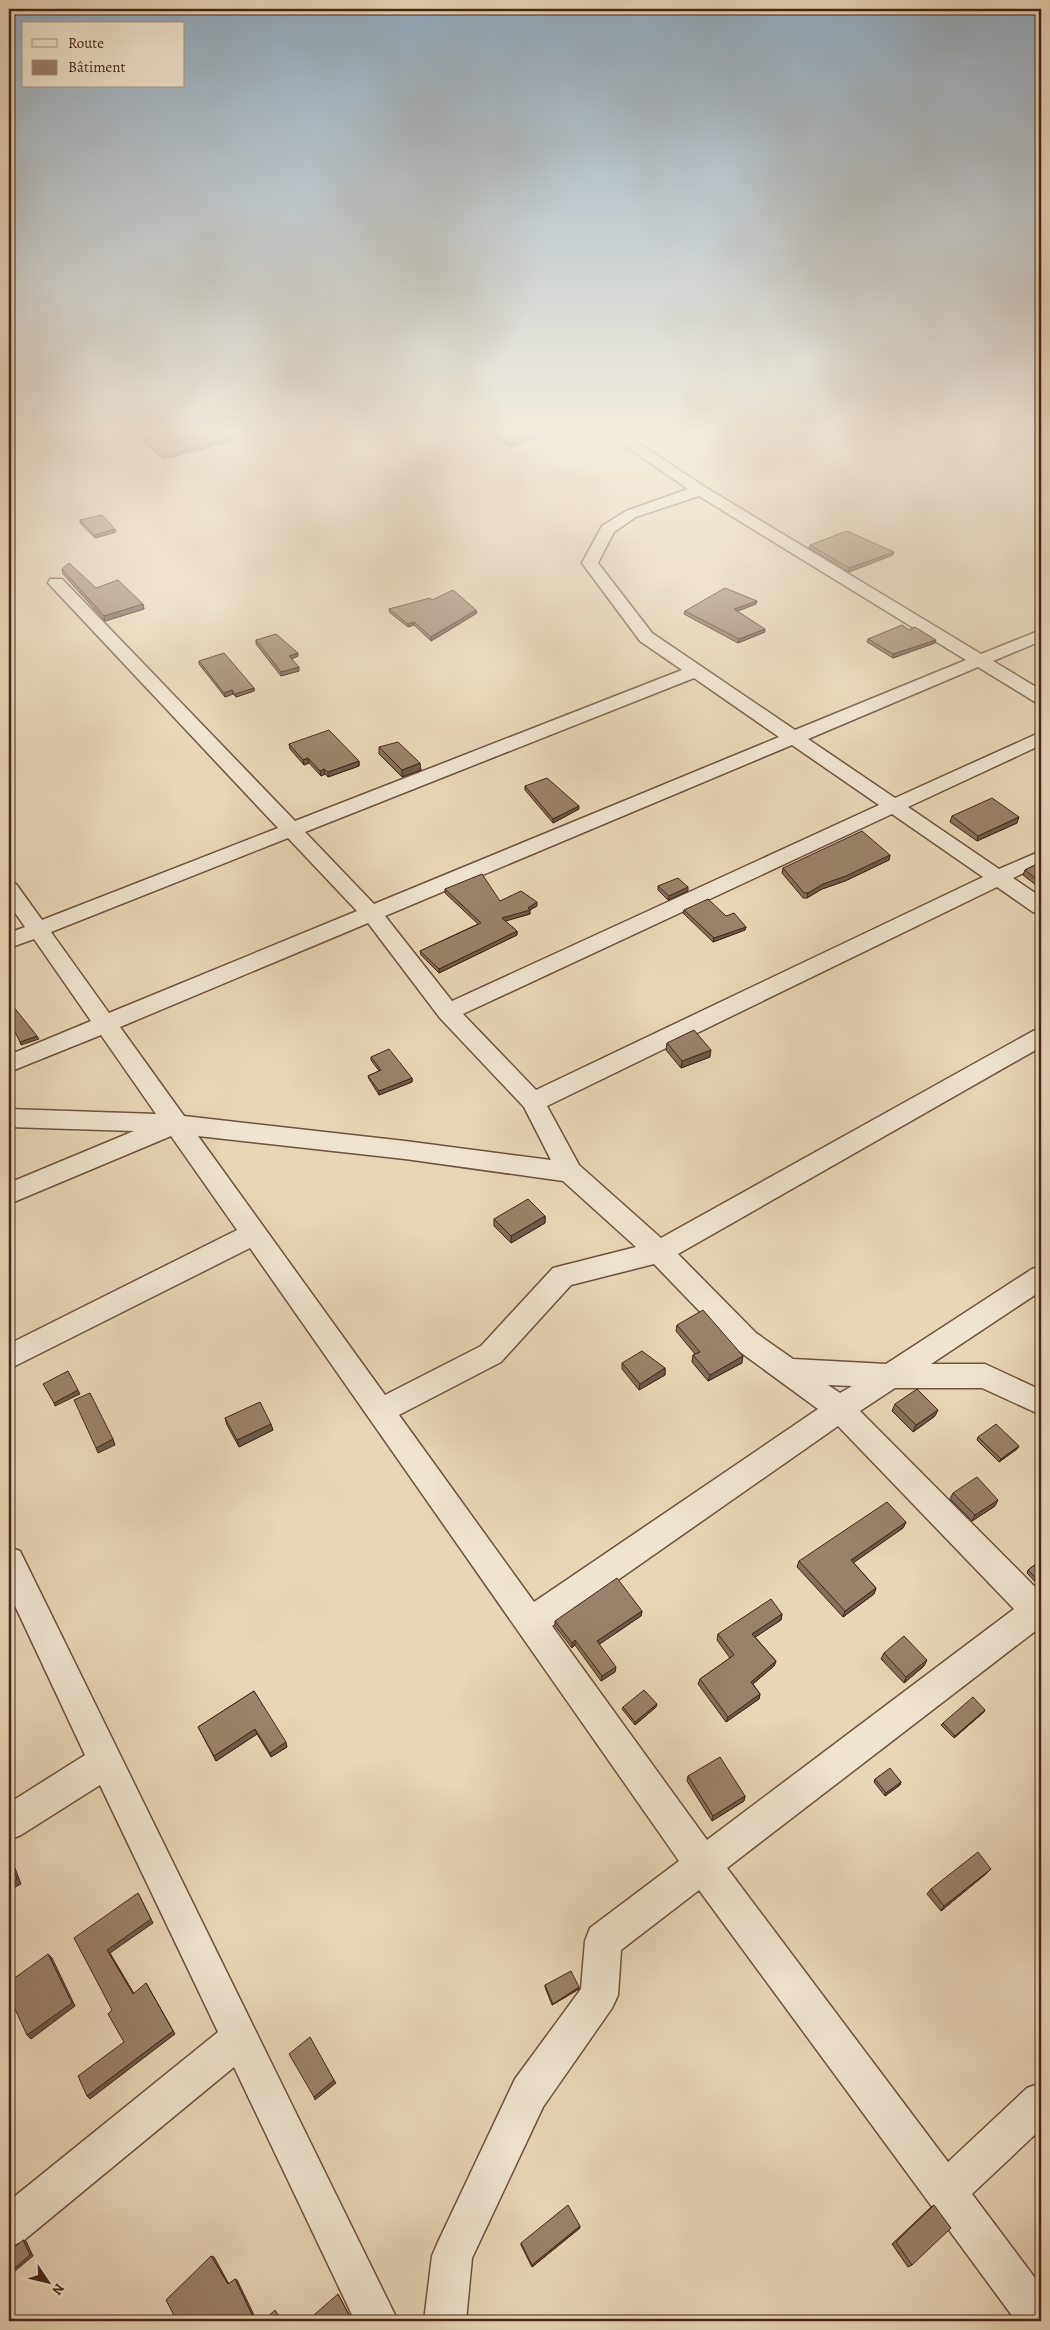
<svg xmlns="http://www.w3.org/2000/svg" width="1050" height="2330" font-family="Alegreya,serif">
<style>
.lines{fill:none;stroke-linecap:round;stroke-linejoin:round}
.minor-casing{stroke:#6d5240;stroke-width:3}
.minor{fill:#efe4d0;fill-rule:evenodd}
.wall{fill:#84705c;stroke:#442619}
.shaded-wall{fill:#6b5b4b;stroke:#442619}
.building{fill:#99826b;stroke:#442619}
</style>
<rect width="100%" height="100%" fill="#e7d6b7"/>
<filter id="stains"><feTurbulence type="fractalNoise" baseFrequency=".004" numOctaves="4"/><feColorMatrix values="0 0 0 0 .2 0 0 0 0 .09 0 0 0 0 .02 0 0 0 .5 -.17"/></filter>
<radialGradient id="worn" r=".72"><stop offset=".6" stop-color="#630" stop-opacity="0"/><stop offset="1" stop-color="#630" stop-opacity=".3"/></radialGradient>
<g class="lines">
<defs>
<g id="minor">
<path d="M601 429H617L705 487 981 654 1041 630V641L993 661 1041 690V703L1035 702 978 667 808 739 895 798 1041 732V745L908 807 999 869 1041 851V865L1013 878 1041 897V914L1033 912 997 887 547 1106 579 1165 661 1238 1033 1031 1041 1029V1047L678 1254 756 1333 793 1359 886 1364 1032 1269 1041 1266V1291L931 1364H985L1041 1390V1415L982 1388H895L860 1411 1041 1593V1630L1038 1629 727 1868 948 2162 1027 2088 1041 2083V2129L972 2194 1041 2286V2321H1016L699 1890 621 1950 618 1995 612 2008 543 2107 472 2258 466 2321H424L432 2256 438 2242 515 2079 581 1989 585 1941 590 1928 679 1861 250 1248 9 1369V1344L237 1230 171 1136 9 1204V1183L134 1131 9 1127V1109L156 1114 101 1035 9 1072V1055L91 1021 34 939 9 948V933L25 927 9 904V882L16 884 42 920 278 828 48 583 50 579H62L295 821 682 670 640 641 582 563 602 526 626 511 688 489ZM699 496 966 660 795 730 652 633 598 563 614 532 636 517ZM694 678 779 737 374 904 305 832ZM792 745 879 805 452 1001 385 916ZM892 814 983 877 536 1090 463 1014ZM288 838 357 911 109 1013 51 932ZM368 923 440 1018 524 1107 551 1160 405 1141 184 1116 120 1027ZM198 1136 405 1159 563 1181 636 1247 553 1268 481 1346 385 1395ZM654 1264 736 1349 818 1409 534 1602 399 1415 501 1362 571 1285ZM828 1385 852 1386 840 1393ZM838 1426 1014 1609 707 1840 552 1626Z"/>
<path d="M9 1547 20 1551 398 2321H355L234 2067 23 2241 9 2247V2201L218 2032 100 1785 21 1835 9 1840V1803L85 1755 9 1593Z"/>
</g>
</defs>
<use href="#minor" class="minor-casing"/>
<use href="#minor" class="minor"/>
</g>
<g class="wall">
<path d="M555 431 509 447 490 435V432Z"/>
<path d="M230 438 231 441 164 459 144 443 143 440Z"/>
<path d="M1041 500V508L1037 506 1038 501Z"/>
<path d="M80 520 116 532 95 538 80 523Z"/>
<path d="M810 545 893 555 849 572 809 548Z"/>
<path d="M62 569 96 588 143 604 144 609 105 621 63 574Z"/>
<path d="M432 600 477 613 431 641 414 625 408 627 390 613 389 609Z"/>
<path d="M756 604 737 611 765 632 738 643 684 614 685 611Z"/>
<path d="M909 630 935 643 893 658 867 642 868 639Z"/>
<path d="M256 640 298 656 292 659 299 671 281 676 256 644Z"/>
<path d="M199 661 254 688V691L236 697 233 694 225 697 199 664Z"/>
<path d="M289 744 359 761V766L328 777 325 774 321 776 309 763 304 765 290 749Z"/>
<path d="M379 747 421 770 402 777 379 754Z"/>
<path d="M525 786 579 809 553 823 525 790Z"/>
<path d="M952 816 1017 823 977 841 950 822Z"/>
<path d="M890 855 889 860 845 881 822 889 807 898H803L782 873 783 868Z"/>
<path d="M1041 862V889L1023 875 1025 870Z"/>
<path d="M658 886 688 891 668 900 658 890Z"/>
<path d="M445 889 500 901 537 906 530 910V914L505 921 517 931V935L439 973 421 955 420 951 478 924 445 893Z"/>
<path d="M684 910 726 916 746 927 745 930 713 942 683 913Z"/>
<path d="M667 1043 710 1057 681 1068 666 1050Z"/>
<path d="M371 1057 412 1078V1082L379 1095 369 1079 368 1076 379 1071 371 1060Z"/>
<path d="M545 1216V1223L511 1243 494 1226V1219Z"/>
<path d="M677 1325 742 1363 708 1381 692 1362 693 1355 695 1354 676 1331Z"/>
<path d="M622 1363 665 1368V1375L639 1390 622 1369Z"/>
<path d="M895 1404 935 1416 913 1432 892 1411Z"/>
<path d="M225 1418 273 1430 239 1447 227 1425Z"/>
<path d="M978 1437 1019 1446 1017 1449 999 1462 977 1440Z"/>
<path d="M953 1493 995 1506 972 1521 950 1499Z"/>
<path d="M906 1522 903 1528 853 1562 876 1588 874 1594 843 1617 797 1567 799 1561Z"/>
<path d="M1041 1560V1584L1039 1586 1027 1573 1028 1570Z"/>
<path d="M642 1611 641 1616 599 1644 615 1672 601 1681 575 1645 572 1648 555 1626V1621Z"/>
<path d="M782 1614 781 1620 755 1637 776 1661 774 1666 753 1684 760 1694 759 1699 726 1722 698 1684 700 1679 730 1658 717 1640 718 1634Z"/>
<path d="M884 1653 924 1666 904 1683 881 1659Z"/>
<path d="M254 1691 287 1747 271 1757 257 1734 216 1761 198 1727Z"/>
<path d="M623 1707H656L635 1725 622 1709Z"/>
<path d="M984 1712 954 1738 941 1725 943 1723Z"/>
<path d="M688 1776 745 1796 744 1801 712 1821 687 1781Z"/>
<path d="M875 1779 901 1782 900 1785 885 1796 874 1782Z"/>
<path d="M987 1873 941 1911 927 1894 931 1889Z"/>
<path d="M545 1985 579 1989 552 2005 545 1987Z"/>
<path d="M934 2205 912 2265 908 2267 892 2244 930 2208Z"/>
<path d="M580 2228 532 2267 521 2245V2243Z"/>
</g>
<g class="shaded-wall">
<path d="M553 429H555V431L509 447V444Z"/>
<path d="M230 438 231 441 164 459 163 456Z"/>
<path d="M115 529 116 532 95 538 94 535Z"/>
<path d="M894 552 893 555 849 572V568Z"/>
<path d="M757 601 756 604 733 613 734 609Z"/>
<path d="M143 604 144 609 105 621 104 616Z"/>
<path d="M476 610 477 613 431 641V637Z"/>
<path d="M414 622V625L408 627V624Z"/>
<path d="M765 629V632L738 643 739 639Z"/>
<path d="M936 640 935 643 893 658V654Z"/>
<path d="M298 653V656L290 659 289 656Z"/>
<path d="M299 667V671L281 676V672Z"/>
<path d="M254 688V691L236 697 235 694Z"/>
<path d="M232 690 233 694 225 697 224 693Z"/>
<path d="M308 758 309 763 304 765 303 760Z"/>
<path d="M359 761V766L328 777V772Z"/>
<path d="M420 763 421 770 402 777V770Z"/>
<path d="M324 769 325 774 321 776 320 771Z"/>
<path d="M579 806V809L553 823V819Z"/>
<path d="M1019 817 1017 823 977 841 978 836Z"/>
<path d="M890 855 889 860 845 881 822 889 807 898 808 893 823 884Z"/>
<path d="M688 887V891L668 900 669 896Z"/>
<path d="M537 902V906L529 910 530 914 502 922V918L528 908Z"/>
<path d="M746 927 745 930 713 942 714 938Z"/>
<path d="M517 931V935L439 973V969Z"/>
<path d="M37 1036 39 1039 21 1045 20 1042Z"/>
<path d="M711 1050 710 1057 681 1068 682 1061Z"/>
<path d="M412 1078V1082L379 1095V1091Z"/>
<path d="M545 1216V1223L511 1243V1236Z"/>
<path d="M743 1356 742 1363 708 1381 710 1375Z"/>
<path d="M665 1368V1375L639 1390 640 1384Z"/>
<path d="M78 1390 80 1394 55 1406 54 1403Z"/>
<path d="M938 1410 935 1416 913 1432 916 1425Z"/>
<path d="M271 1424 273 1430 239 1447 237 1440Z"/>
<path d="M113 1439 115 1445 98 1453 96 1448Z"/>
<path d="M1019 1446 1017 1449 999 1462 1001 1459Z"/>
<path d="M998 1500 995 1506 972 1521 975 1515Z"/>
<path d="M906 1522 903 1528 849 1566 851 1560Z"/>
<path d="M876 1588 874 1594 843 1617 845 1611Z"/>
<path d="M642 1611 641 1616 597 1646V1641Z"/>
<path d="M782 1614 781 1620 751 1640 752 1634Z"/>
<path d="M575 1640V1645L572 1648V1643Z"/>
<path d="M927 1660 924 1666 904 1683 906 1677Z"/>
<path d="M776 1661 774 1666 749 1687 751 1682Z"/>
<path d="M616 1667 615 1672 601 1681 602 1676Z"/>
<path d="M760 1694 759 1699 726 1722 728 1717Z"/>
<path d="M657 1704 656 1707 635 1725V1722Z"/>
<path d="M985 1710 984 1712 954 1738 955 1736Z"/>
<path d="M255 1729 257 1734 216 1761 214 1756Z"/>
<path d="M286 1742 287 1747 271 1757 270 1753Z"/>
<path d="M901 1782 900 1785 885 1796 886 1793Z"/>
<path d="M745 1796 744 1801 712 1821 713 1816Z"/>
<path d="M9 1852 21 1884 9 1890Z"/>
<path d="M991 1869 987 1873 941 1911 944 1906Z"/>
<path d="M138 1893 153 1923 110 1953 136 1997 107 1950Z"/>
<path d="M48 1954 52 1958 75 2006 31 2039 27 2035Z"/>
<path d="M146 1983 175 2034 90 2099 87 2096 173 2031Z"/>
<path d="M579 1987V1989L552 2005 553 2004Z"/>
<path d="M334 2080 336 2083 315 2100 314 2097Z"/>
<path d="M580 2226V2228L532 2267V2265Z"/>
<path d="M23 2240 26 2241 33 2256 9 2276V2273Z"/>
<path d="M211 2256 214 2257 230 2286 228 2284Z"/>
<path d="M235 2279 237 2280 257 2321H255Z"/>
<path d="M338 2294 351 2318 348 2321H345Z"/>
<path d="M114 2315 118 2316 120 2321H117Z"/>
</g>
<g class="building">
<path d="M185 429H218L230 438 163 456 143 440Z"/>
<path d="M501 429H553L509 444 490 432Z"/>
<path d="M102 515 115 529 94 535 80 520Z"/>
<path d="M847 531 894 552 849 568 810 545Z"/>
<path d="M69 563 96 588 118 580 143 604 104 616 62 569Z"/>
<path d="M725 588 757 601 734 609 765 629 739 639 685 611Z"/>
<path d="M453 590 476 610 431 637 414 622 408 624 389 609 430 598 432 600Z"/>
<path d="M902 625 909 630 915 627 936 640 893 654 868 639Z"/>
<path d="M276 634 298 653 289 656 299 667 281 672 256 640Z"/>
<path d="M224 653 254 688 235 694 232 690 224 693 199 661Z"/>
<path d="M329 730 359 761 328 772 324 769 320 771 308 758 303 760 289 744Z"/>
<path d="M398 742 420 763 402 770 379 747Z"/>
<path d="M547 778 579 806 553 819 525 786Z"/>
<path d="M992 798 1019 817 978 836 952 816Z"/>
<path d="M862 831 890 855 846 876 823 884 808 893H804L783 868Z"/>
<path d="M1041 862V883L1025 870Z"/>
<path d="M482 874 500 901 521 891 537 902 528 908 530 910 502 918 517 931 439 969 420 951 481 923 445 889Z"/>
<path d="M678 878 688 887 669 896 658 886Z"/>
<path d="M708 899 726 916 734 913 746 927 714 938 684 910Z"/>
<path d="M9 1001 37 1036 20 1042 9 1020Z"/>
<path d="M694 1030 711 1050 682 1061 667 1043Z"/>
<path d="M389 1049 412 1078 379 1091 368 1076 381 1070 371 1057Z"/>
<path d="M528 1199 545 1216 511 1236 494 1219Z"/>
<path d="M703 1310 743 1356 710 1375 693 1355 700 1352 677 1325Z"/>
<path d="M642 1351 665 1368 640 1384 622 1363Z"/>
<path d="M68 1371 78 1390 54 1403 43 1384Z"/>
<path d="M917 1389 938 1410 916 1425 895 1404Z"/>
<path d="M90 1393 113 1439 96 1448 74 1400Z"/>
<path d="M260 1402 271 1424 237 1440 225 1418Z"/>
<path d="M996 1424 1019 1446 1001 1459 978 1437Z"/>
<path d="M977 1477 998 1500 975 1515 953 1493Z"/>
<path d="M887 1502 906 1522 851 1560 876 1588 845 1611 799 1561Z"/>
<path d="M1041 1560V1583L1028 1570Z"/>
<path d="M617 1578 642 1611 597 1641 616 1667 602 1676 575 1640 572 1643 555 1621Z"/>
<path d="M771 1599 782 1614 752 1634 776 1661 751 1682 760 1694 728 1717 700 1679 734 1655 718 1634Z"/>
<path d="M904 1636 927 1660 906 1677 884 1653Z"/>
<path d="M644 1690 657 1704 635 1722 623 1707Z"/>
<path d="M254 1691 286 1742 270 1753 255 1729 214 1756 198 1727Z"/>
<path d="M973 1697 985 1710 955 1736 943 1723Z"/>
<path d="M720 1757 745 1796 713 1816 688 1776Z"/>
<path d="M890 1768 901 1782 886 1793 875 1779Z"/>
<path d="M978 1852 991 1869 944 1906 931 1889Z"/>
<path d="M9 1858 17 1879 9 1884Z"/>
<path d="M138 1893 151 1919 107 1950 133 1994 146 1983 173 2031 87 2096 78 2076 124 2042 108 2014 112 2010 74 1938Z"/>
<path d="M48 1954 72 2003 27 2035 9 1996V1982Z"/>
<path d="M571 1971 579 1987 553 2004 545 1985Z"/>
<path d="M310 2037 334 2080 314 2097 289 2054Z"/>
<path d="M568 2205 580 2226 532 2265 521 2243Z"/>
<path d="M934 2205 951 2228 912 2265 896 2242Z"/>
<path d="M23 2240 30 2255 9 2273V2252Z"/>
<path d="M211 2256 228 2284 235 2279 255 2321H177L166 2300Z"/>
<path d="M338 2294 350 2317 345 2321H307Z"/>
<path d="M275 2310 282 2321H263Z"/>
<path d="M114 2315 117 2321H106Z"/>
</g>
<linearGradient id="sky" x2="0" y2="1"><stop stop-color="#91aabf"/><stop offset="0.57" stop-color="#f4eddf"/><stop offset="1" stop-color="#f4eddf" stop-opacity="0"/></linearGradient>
<rect width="1050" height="755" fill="url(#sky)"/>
<rect width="1050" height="2330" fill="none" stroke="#e7d6b7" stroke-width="30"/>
<rect x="10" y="10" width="1030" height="2310" fill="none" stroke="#442619" stroke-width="2.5"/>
<rect x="15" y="15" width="1020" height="2300" fill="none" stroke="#442619"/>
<rect x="22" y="22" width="162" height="65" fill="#efe4d0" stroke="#ab9887"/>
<rect x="32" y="39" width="25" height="8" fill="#efe4d0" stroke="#ab9887"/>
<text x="68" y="48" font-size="15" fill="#442619">Route</text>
<rect x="32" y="60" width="25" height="15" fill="#99826b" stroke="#ab9887"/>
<text x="68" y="72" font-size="15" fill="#442619">Bâtiment</text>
<g transform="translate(48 2282) rotate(125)" stroke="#efe4d0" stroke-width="4" paint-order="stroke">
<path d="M0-4L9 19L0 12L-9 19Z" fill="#442619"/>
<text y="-8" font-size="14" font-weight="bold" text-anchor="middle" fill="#442619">N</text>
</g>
<rect width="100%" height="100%" filter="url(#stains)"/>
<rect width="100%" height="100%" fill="url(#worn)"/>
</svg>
